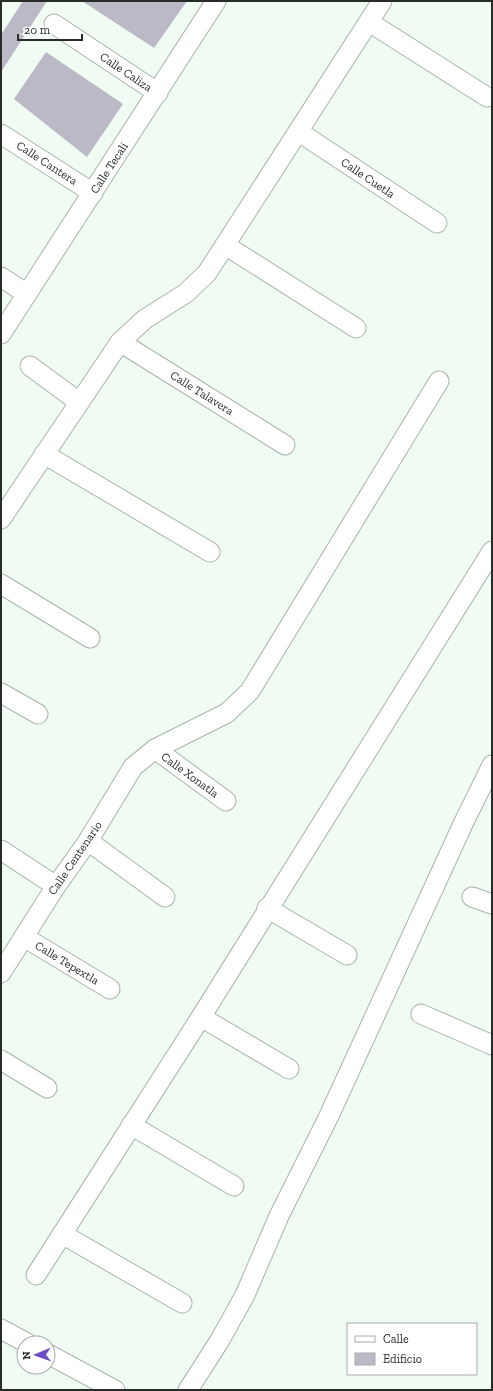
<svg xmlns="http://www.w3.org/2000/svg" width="493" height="1391" font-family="'Zilla Slab',serif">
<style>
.building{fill:#bab9c5}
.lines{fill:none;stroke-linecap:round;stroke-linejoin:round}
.minor-casing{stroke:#a8b3aa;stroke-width:21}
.minor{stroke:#fff;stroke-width:19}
.labels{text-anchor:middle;stroke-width:3;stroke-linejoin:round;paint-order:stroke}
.street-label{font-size:12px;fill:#272c28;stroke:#fff}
</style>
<rect width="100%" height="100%" fill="#f0fcf3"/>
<g class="building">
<path d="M23 1H47L1 72V35Z"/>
<path d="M82 1H187L154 48Z"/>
<path d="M46 52 123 104 87 157 14 99Z"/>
</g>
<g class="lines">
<defs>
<g id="minor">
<path d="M369 22 487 97"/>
<path d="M54 24 158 93"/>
<path d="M299 132 437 223"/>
<path d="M1 134 93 193"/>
<path d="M225 245 356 328"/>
<path d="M1 277 27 294"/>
<path d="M1 334 216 1"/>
<path d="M120 342 285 445"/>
<path d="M30 366 79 402"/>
<path d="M44 454 210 552"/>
<path d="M1 519 120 342 145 319 186 293 207 273 382 1"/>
<path d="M1 584 90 638"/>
<path d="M1 693 38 714"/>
<path d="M155 749 226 801"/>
<path d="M88 841 165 897"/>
<path d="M1 850 56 886"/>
<path d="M472 897 492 904"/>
<path d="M267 908 347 955"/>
<path d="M24 937 110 989"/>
<path d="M1 973 56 886 88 841 133 767 155 749 227 713 250 691 439 381"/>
<path d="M421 1014 492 1045"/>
<path d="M201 1017 289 1069"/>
<path d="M1 1060 47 1088"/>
<path d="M131 1125 234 1186"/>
<path d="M62 1234 182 1303"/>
<path d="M36 1275 201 1017 492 551"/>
<path d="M1 1329 27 1343"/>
<path d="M48 1354 115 1390"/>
<path d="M188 1390 220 1340 245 1295 279 1216 328 1118 463 824 492 765"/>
</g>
</defs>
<use href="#minor" class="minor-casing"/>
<use href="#minor" class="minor"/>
</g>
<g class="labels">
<g class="street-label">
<text transform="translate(126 72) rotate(34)" y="4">Calle Caliza</text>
<text transform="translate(47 163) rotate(33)" y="4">Calle Cantera</text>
<text transform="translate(109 168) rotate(-57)" y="4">Calle Tecali</text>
<text transform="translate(368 178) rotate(34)" y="4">Calle Cuetla</text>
<text transform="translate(202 393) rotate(32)" y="4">Calle Talavera</text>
<text transform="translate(190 775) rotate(36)" y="4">Calle Xonatla</text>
<text transform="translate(75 858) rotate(-56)" y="4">Calle Centenario</text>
<text transform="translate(67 963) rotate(31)" y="4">Calle Tepextla</text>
</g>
</g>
<rect width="493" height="1391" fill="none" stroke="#272c28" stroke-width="4"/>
<rect x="347" y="1323" width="130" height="52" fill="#ffffff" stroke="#a9aba9"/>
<rect x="355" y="1336" width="20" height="6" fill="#ffffff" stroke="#a9aba9"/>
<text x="383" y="1343" font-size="12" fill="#272c28">Calle</text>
<rect x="355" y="1353" width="20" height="12" fill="#bab9c5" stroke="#a9aba9"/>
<text x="383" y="1363" font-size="12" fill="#272c28">Edificio</text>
<g transform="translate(36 1355) rotate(268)"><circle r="19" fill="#ffffff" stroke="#a9aba9"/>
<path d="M0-3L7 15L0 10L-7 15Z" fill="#6c4bc4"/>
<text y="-6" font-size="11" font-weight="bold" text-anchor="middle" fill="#272c28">N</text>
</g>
<path d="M18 34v6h64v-6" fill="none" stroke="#272c28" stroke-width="2"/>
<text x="24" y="34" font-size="12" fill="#272c28" stroke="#ffffff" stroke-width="3" paint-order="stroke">20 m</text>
</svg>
